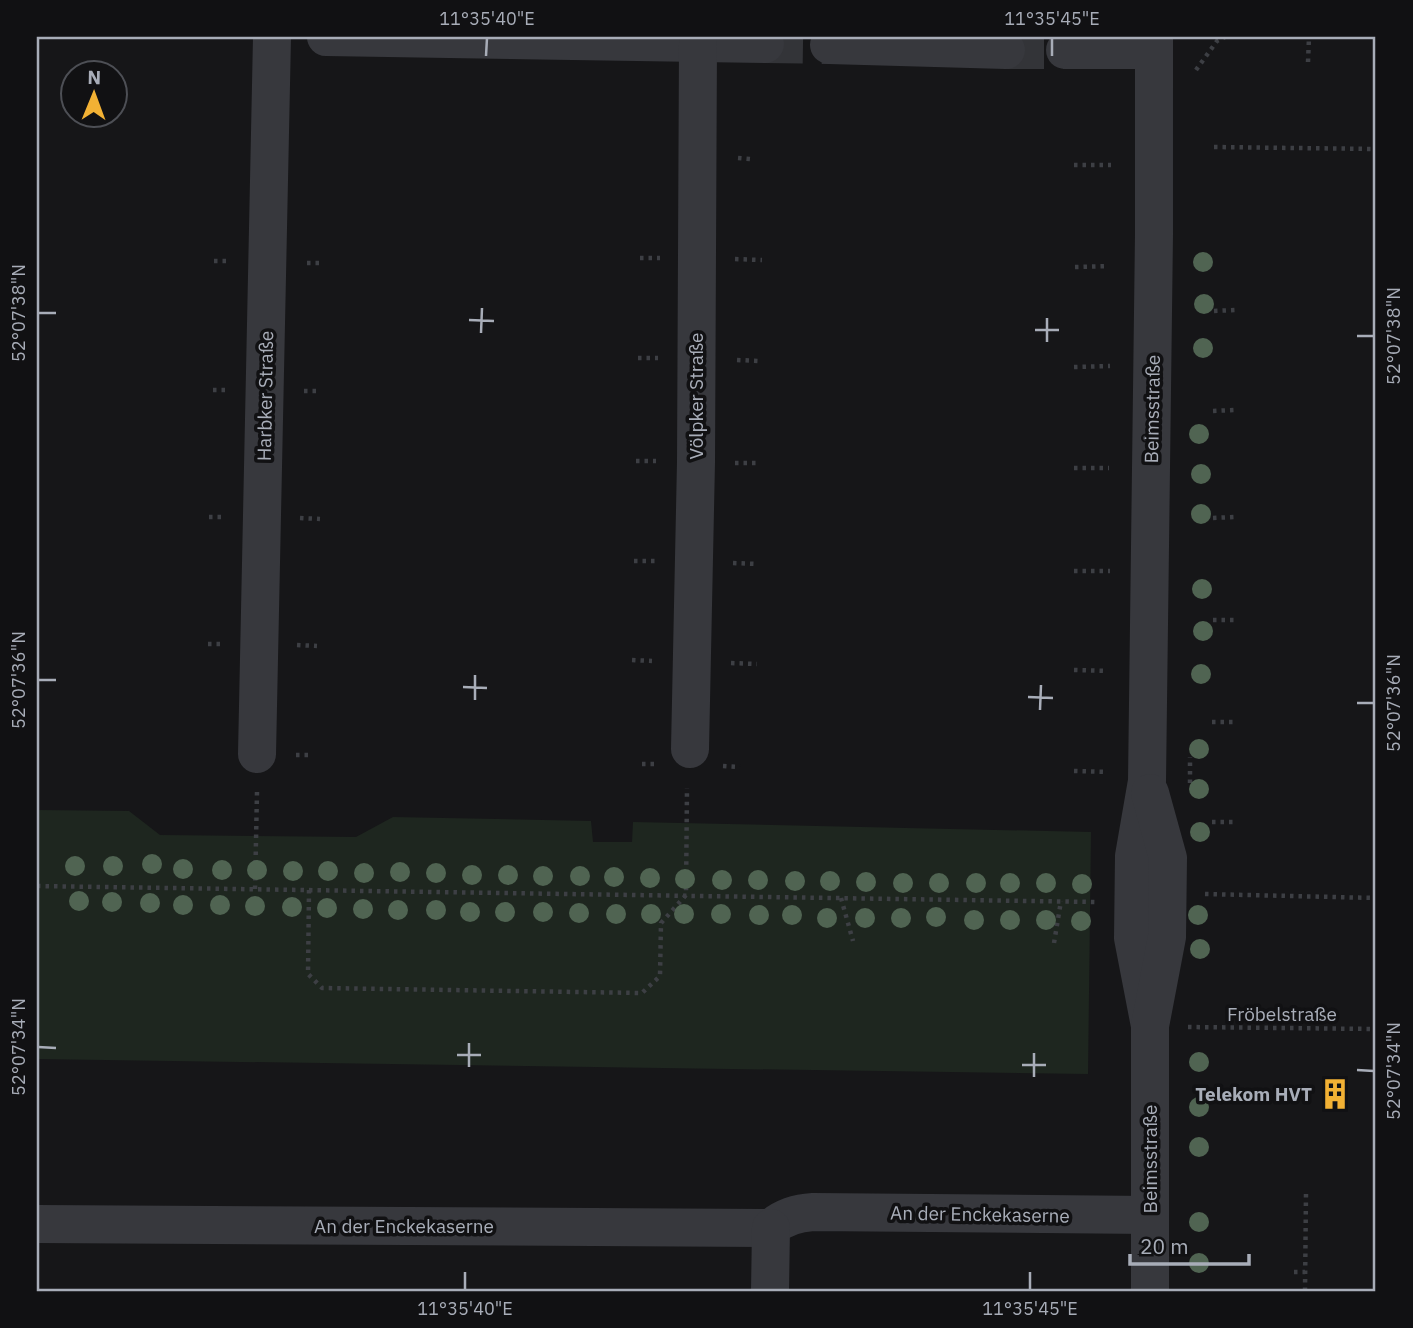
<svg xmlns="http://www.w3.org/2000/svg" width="1413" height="1328" font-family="'IBM Plex Sans',sans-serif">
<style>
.green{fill:#1e261f}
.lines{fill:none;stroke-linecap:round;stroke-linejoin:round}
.minor-tunnel{stroke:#333438;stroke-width:38;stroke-dasharray:38 19;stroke-linecap:butt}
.path{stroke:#3d3f44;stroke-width:4.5;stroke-dasharray:3.5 5;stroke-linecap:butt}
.minor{stroke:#37383d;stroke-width:38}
.tertiary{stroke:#37383d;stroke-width:38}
.tree{fill:#506452}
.ticks{fill:none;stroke:#a8adb8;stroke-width:2.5}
.labels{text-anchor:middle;stroke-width:7;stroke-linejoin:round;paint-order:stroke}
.street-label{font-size:19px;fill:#a8adb8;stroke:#111113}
.poi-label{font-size:19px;font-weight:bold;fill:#a8adb8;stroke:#111113;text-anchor:end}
.neatline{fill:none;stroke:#a8adb8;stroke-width:2.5}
.ticks-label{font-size:18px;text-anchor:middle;fill:#a8adb8}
</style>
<rect width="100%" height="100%" fill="#161618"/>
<path class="green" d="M37 810 129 811 160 835 356 837 393 817 591 821 593 842H632L633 822 1091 832 1088 1074 37 1059Z"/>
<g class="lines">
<g class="minor-tunnel">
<path d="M765 44 829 45"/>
<path d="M1006 50H1065"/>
</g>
<g class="path">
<path d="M1308 62 1309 37"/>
<path d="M1196 70 1217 41 1225 37"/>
<path d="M1214 147 1376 149"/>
<path d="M738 158 750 159"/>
<path d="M1074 165H1111"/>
<path d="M640 258H660"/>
<path d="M735 259 762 260"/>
<path d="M214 261H228"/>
<path d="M307 263H324"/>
<path d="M1075 267 1109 266"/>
<path d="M1214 311 1236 310"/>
<path d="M638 358H658"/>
<path d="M737 360 760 361"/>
<path d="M1074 367 1110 366"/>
<path d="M213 390H226"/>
<path d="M304 391H321"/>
<path d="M1213 411 1235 410"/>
<path d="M636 461H656"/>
<path d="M735 463H759"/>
<path d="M1074 468H1109"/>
<path d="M209 517H224"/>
<path d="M300 518 320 519"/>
<path d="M1213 518 1235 517"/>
<path d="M634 561H655"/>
<path d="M733 563 758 564"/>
<path d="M1074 571H1110"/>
<path d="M1213 620H1235"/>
<path d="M208 644H221"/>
<path d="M297 645 317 646"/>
<path d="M632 660 652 661"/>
<path d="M731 663 757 664"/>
<path d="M1074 670 1108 671"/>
<path d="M1212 722H1234"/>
<path d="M296 755H309"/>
<path d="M642 764H655"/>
<path d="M723 766 740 767"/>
<path d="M1074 771 1108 772"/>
<path d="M1190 783V757"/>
<path d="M1212 822H1234"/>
<path d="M37 886 1096 902"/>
<path d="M255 889 257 792"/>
<path d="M309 890 308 974 322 988 642 993 660 976 661 923 686 895 687 788"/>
<path d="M1205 894 1376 898"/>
<path d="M841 898 853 941"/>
<path d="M1054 943 1061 901"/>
<path d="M1188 1027 1376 1029"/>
<path d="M1294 1272H1305"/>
<path d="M1305 1291 1306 1193"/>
</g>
<g class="minor">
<path d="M326 37 765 44"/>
<path d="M829 45 1006 50"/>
<path d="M1065 50H1154"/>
<path d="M690 749 696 462 698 44"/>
<path d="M257 754 272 37"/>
<path d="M37 1224 771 1228C783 1217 797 1213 813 1212L1150 1215"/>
<path d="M770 1291 771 1228"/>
</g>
<g class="tertiary">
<path d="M1150 1026 1133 938 1134 856 1147 781 1154 234V37"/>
<path d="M1150 1291V1026L1167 937 1168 858 1150 793"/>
</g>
</g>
<g class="tree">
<circle cx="1203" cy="262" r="10"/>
<circle cx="1204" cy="304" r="10"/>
<circle cx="1203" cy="348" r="10"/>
<circle cx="1199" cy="434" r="10"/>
<circle cx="1201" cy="474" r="10"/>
<circle cx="1201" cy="514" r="10"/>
<circle cx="1202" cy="589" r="10"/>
<circle cx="1203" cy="631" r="10"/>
<circle cx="1201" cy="674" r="10"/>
<circle cx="1199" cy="749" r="10"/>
<circle cx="1199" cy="789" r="10"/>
<circle cx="1200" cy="832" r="10"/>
<circle cx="152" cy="864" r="10"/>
<circle cx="75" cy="866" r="10"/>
<circle cx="113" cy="866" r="10"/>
<circle cx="183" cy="869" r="10"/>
<circle cx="222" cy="870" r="10"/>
<circle cx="257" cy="870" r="10"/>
<circle cx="293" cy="871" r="10"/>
<circle cx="328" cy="871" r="10"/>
<circle cx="400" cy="872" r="10"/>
<circle cx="364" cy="873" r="10"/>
<circle cx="436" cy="873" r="10"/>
<circle cx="472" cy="875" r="10"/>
<circle cx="508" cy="875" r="10"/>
<circle cx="543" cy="876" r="10"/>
<circle cx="580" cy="876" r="10"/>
<circle cx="614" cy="877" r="10"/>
<circle cx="650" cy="878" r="10"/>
<circle cx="685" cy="879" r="10"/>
<circle cx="722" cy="880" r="10"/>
<circle cx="758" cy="880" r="10"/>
<circle cx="795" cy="881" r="10"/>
<circle cx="830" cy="881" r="10"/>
<circle cx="866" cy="882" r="10"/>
<circle cx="903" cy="883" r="10"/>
<circle cx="939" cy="883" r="10"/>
<circle cx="976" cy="883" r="10"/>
<circle cx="1010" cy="883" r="10"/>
<circle cx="1046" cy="883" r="10"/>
<circle cx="1082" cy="884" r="10"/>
<circle cx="79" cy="901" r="10"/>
<circle cx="112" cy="902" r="10"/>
<circle cx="150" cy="903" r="10"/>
<circle cx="183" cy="905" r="10"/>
<circle cx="220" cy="905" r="10"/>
<circle cx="255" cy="906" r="10"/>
<circle cx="292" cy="907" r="10"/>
<circle cx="327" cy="908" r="10"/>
<circle cx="363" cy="909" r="10"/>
<circle cx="398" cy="910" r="10"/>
<circle cx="436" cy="910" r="10"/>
<circle cx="470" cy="912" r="10"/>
<circle cx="505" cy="912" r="10"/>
<circle cx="543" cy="912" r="10"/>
<circle cx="579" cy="913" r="10"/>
<circle cx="616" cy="914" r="10"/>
<circle cx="651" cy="914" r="10"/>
<circle cx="684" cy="914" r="10"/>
<circle cx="721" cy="914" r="10"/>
<circle cx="759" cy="915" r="10"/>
<circle cx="792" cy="915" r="10"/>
<circle cx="1198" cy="915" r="10"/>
<circle cx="936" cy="917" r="10"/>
<circle cx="827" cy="918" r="10"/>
<circle cx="865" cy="918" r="10"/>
<circle cx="901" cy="918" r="10"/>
<circle cx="974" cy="920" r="10"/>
<circle cx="1010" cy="920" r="10"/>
<circle cx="1046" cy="920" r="10"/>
<circle cx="1081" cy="921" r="10"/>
<circle cx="1200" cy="949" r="10"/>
<circle cx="1199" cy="1062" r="10"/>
<circle cx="1199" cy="1107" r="10"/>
<circle cx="1199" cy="1147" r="10"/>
<circle cx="1199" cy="1222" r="10"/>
<circle cx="1199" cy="1263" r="10"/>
</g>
<path class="ticks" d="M486 56 487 38M1052 56V38M38 313H56M469 320 494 321M1035 330H1059M481 333 482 308M1357 336H1374M1047 342V318M38 680H56M463 687 487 688M1028 697 1053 698M475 700V675M1357 703H1374M1040 710 1041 685M38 1047 56 1048M457 1055H481M1022 1065H1046M469 1067V1043M1357 1070 1374 1071M1034 1077V1053M465 1290V1272M1030 1290V1272"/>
<defs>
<symbol id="building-bare" viewBox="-9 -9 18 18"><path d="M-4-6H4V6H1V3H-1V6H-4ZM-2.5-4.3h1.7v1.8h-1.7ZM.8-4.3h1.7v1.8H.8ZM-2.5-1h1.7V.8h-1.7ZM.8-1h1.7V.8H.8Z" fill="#f2b134" stroke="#111113" stroke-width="2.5" paint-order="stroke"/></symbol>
</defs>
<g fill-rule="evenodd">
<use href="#building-bare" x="1313" y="1072" width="44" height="44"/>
</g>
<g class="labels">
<g class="street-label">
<text transform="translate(265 396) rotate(-89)" y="7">Harbker Straße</text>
<text transform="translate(696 396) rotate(-90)" y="7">Völpker Straße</text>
<text transform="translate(1152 409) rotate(-89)" y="7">Beimsstraße</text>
<text x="1282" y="1021">Fröbelstraße</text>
<text transform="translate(1150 1159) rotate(-90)" y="7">Beimsstraße</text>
<text transform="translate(980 1214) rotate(1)" y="7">An der Enckekaserne</text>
<text x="404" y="1233">An der Enckekaserne</text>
</g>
<g class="poi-label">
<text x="1312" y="1101">Telekom HVT</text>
</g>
</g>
<rect width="1413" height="1328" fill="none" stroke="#111113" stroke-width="77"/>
<g transform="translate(94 94) rotate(1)"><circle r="33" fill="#111113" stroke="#4d4f55" stroke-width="2"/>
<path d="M0-5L12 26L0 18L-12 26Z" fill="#f2b134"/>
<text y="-10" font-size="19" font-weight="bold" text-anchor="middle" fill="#a8adb8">N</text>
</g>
<path d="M1130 1254v10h119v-10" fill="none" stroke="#a8adb8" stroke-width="3.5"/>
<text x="1140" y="1254" font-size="21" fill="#a8adb8" stroke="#111113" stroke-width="5" paint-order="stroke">20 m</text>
<rect x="38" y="38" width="1336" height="1252" class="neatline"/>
<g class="ticks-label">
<text x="487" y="25">11°35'40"E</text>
<text x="1052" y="25">11°35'45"E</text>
<text transform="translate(19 313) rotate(-90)" y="6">52°07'38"N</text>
<text transform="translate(1394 336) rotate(-90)" y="6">52°07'38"N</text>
<text transform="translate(19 680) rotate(-90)" y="6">52°07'36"N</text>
<text transform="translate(1394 703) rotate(-90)" y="6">52°07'36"N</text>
<text transform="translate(19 1047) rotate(-90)" y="6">52°07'34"N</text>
<text transform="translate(1394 1071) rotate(-90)" y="6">52°07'34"N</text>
<text x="465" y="1315">11°35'40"E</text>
<text x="1030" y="1315">11°35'45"E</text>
</g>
</svg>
